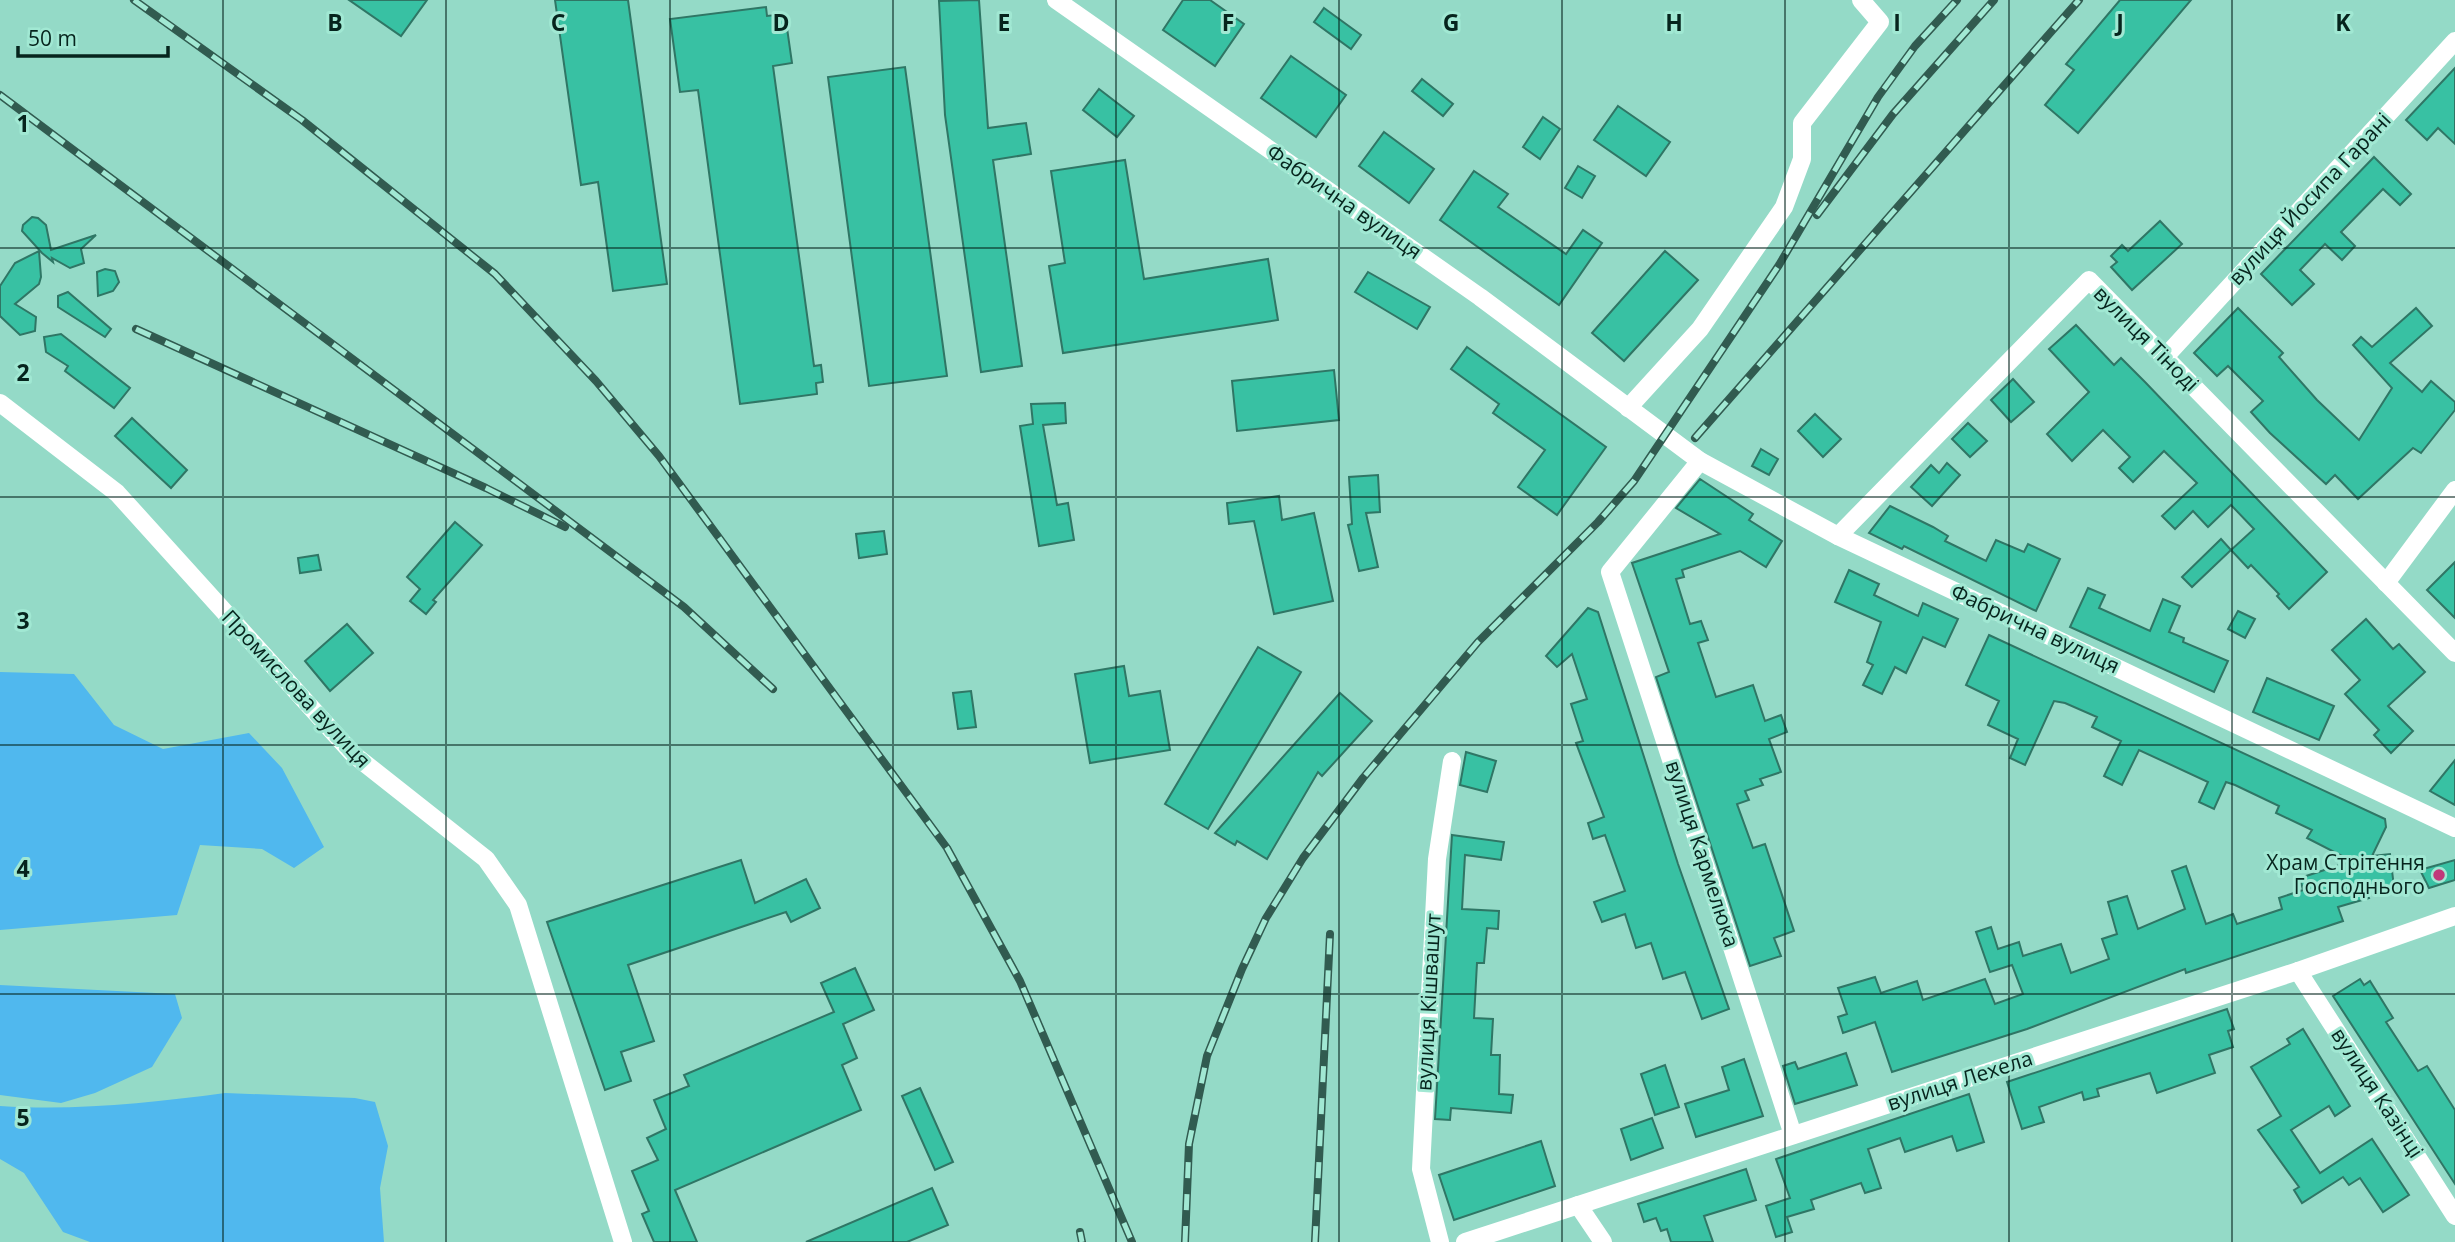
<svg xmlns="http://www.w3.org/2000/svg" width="2455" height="1242" font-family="'Open Sans',sans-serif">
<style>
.water{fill:#50b8ee}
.building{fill:#38c1a3;stroke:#2f7665;stroke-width:2}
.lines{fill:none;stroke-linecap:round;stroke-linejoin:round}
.street{stroke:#fff;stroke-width:18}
.rail-casing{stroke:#315b50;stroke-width:8}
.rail{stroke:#a1e8d3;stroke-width:5;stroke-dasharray:16;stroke-linecap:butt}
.grid{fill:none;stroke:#06241d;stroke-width:2;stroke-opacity:0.55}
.poi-dot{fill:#c0397a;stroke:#a1e8d3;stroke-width:2.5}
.labels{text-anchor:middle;stroke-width:6;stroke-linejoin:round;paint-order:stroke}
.street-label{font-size:21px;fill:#06241d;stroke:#a1e8d3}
.poi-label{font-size:21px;fill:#06241d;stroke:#a1e8d3;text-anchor:end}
.grid-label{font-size:23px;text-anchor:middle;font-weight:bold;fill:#06241d;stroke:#a1e8d3;stroke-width:6;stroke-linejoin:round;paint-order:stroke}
</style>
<rect width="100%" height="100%" fill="#94dac7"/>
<g class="water">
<path d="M0 672 74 674 114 725 163 749 249 733 282 768 324 847 294 868 262 849 200 845 177 915 0 930Z"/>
<path d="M0 985 175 994 182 1018 152 1067 95 1093 61 1103 0 1095Z"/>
<path d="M225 1093 355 1098 375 1102 388 1146 380 1188 384 1242H90L63 1232 24 1173 0 1159V1106C75 1111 150 1103 225 1093Z"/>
</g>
<g class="building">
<path d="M349 0H427L401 36Z"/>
<path d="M555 0H628L667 284 613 291 598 182 581 185Z"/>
<path d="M979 0 988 128 1026 123 1031 154 993 160 1022 366 981 372 945 115 939 1Z"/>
<path d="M1183 0H1210L1244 24 1215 66 1163 30Z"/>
<path d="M2120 0H2191L2078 133 2045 105 2074 70 2066 64Z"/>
<path d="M766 7 767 16 785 14 792 63 773 66 814 366 821 365 823 382 816 383 817 394 740 404 698 90 680 92 670 19Z"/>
<path d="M1324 8 1361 35 1351 49 1314 22Z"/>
<path d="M1291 56 1346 95 1316 137 1261 98Z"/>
<path d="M905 67 947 376 869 386 828 77Z"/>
<path d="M2455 68V144L2438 128 2427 140 2406 120Z"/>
<path d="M1422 79 1453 104 1443 116 1412 91Z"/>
<path d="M1099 89 1134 116 1117 137 1083 110Z"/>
<path d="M1618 106 1670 142 1646 176 1594 140Z"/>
<path d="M1543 117 1560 129 1540 159 1523 147Z"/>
<path d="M1384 132 1434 169 1409 203 1359 166Z"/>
<path d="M2374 157 2411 194 2400 205 2383 189 2341 232 2355 246 2342 260 2325 244 2300 270 2314 284 2292 305 2261 274Z"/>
<path d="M1125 160 1144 279 1268 259 1278 320 1063 353 1049 266 1065 263 1051 171Z"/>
<path d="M1578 166 1595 176 1582 198 1565 188Z"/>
<path d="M1474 171 1508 194 1498 207 1566 254 1583 230 1602 243 1559 305 1440 220Z"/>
<path d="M32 217 38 218 46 225 51 250 96 235 81 249 84 263 70 268 52 258 53 262 42 253 22 231 23 225Z"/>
<path d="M2160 221 2182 244 2132 290 2111 267 2117 262 2111 256 2122 245 2128 251Z"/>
<path d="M39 251 41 277 39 284 15 304 36 317 35 331 20 335 0 316V286L15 263Z"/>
<path d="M1665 251 1698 280 1624 361 1592 333Z"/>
<path d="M105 269 115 271 119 282 113 291 98 296 97 272Z"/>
<path d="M1368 272 1430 307 1417 329 1355 292Z"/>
<path d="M68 292 111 329 105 337 58 307V296Z"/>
<path d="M2238 308 2283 353 2279 357 2317 400 2359 440 2392 388 2353 345 2361 337 2372 347 2416 308 2432 326 2390 363 2422 392 2431 381 2455 402V410L2421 453 2413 448 2358 499 2335 475 2326 484 2270 433 2251 412 2263 401 2228 366 2217 376 2194 353Z"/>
<path d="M2076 325 2114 365 2121 358 2145 382 2327 572 2289 609 2277 596 2279 594 2251 565 2248 568 2231 550 2254 529 2231 505 2208 527 2193 511 2175 529 2162 516 2197 483 2164 451 2133 482 2119 468 2130 457 2103 430 2072 461 2047 434 2089 392 2049 349Z"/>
<path d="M61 334 130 388 114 408 65 371 68 366 46 352 44 337Z"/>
<path d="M1467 347 1606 447 1557 515 1518 487 1545 450 1493 413 1499 404 1451 369Z"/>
<path d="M1334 370 1339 420 1237 431 1232 381Z"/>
<path d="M2013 379 2034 402 2011 422 1991 400Z"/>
<path d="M1065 403 1066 423 1043 425 1057 505 1068 503 1074 540 1039 546 1020 426 1033 424 1031 404Z"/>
<path d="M1815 414 1841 439 1823 457 1798 431Z"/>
<path d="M132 418 187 470 171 488 115 436Z"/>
<path d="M1968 423 1987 441 1970 457 1952 439Z"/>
<path d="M1761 449 1778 459 1769 475 1752 466Z"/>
<path d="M1947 463 1960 475 1932 506 1911 487 1931 465 1939 473Z"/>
<path d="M1378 475 1380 512 1366 513 1378 567 1359 571 1348 525 1352 524 1349 477Z"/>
<path d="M1700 479 1753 514 1749 520 1782 541 1766 567 1740 551 1682 570 1684 577 1676 579 1690 624 1701 621 1708 640 1698 643 1716 697 1753 685 1765 721 1781 715 1787 732 1769 739 1781 772 1760 779 1763 785 1745 791 1749 800 1737 804 1753 848 1765 844 1794 931 1774 938 1781 956 1750 966 1656 677 1669 672 1632 563 1720 534 1676 508Z"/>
<path d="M1279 496 1282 520 1314 513 1333 601 1274 614 1254 521 1229 524 1227 503Z"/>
<path d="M1890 506 1933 527 1948 536 1945 541 1986 561 1996 540 2024 552 2028 544 2060 559 2036 611 1904 546 1902 549 1869 533Z"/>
<path d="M455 522 482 545 433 600 436 602 426 614 410 601 420 589 407 577Z"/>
<path d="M884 531 887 554 859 558 856 534Z"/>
<path d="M2221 539 2231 550 2192 587 2182 577Z"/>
<path d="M318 555 321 570 300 573 298 558Z"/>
<path d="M2455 562V618L2427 590Z"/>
<path d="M1849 570 1879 584 1874 595 1918 616 1923 603 1958 619 1945 647 1923 637 1906 673 1895 667 1882 694 1863 685 1873 665 1867 662 1881 622 1835 602Z"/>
<path d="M2088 588 2105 595 2099 608 2150 631 2163 599 2180 606 2169 632 2184 638 2183 642 2228 661 2214 692 2070 627Z"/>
<path d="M1588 608 1598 612 1678 864 1729 1009 1702 1019 1685 972 1663 979 1651 943 1636 948 1625 914 1602 922 1594 902 1625 891 1605 835 1593 839 1588 823 1604 817 1576 743 1583 741 1571 704 1587 699 1572 654 1557 667 1546 656Z"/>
<path d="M2238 611 2255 619 2245 638 2228 629Z"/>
<path d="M2366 619 2393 649 2399 644 2425 672 2388 706 2413 731 2391 753 2374 735 2379 730 2345 694 2360 680 2332 650Z"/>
<path d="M347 624 373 653 330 691 305 661Z"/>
<path d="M1989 635 2385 819 2386 827 2372 856 2390 854 2394 887 2366 890 2369 898 2338 907 2343 921 2186 973 2185 969 2027 1029 1892 1072 1875 1022 1843 1033 1838 1017 1847 1014 1838 988 1875 977 1881 993 1917 981 1923 1000 1985 979 1995 1004 2023 994 2012 965 1990 972 1976 932 1991 927 1998 949 2019 942 2023 956 2061 944 2071 973 2109 959 2102 939 2117 934 2108 902 2127 896 2138 929 2185 909 2172 871 2186 866 2206 924 2233 914 2237 924 2282 909 2279 898 2303 890 2300 878 2352 861 2307 838 2312 830 2276 813 2279 806 2235 785 2226 782 2214 809 2199 802 2208 782 2139 750 2122 785 2104 776 2121 741 2092 727 2097 717 2065 703 2054 701 2025 765 2010 758 2018 739 1988 725 1999 701 1966 685Z"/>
<path d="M1258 647 1301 672 1208 829 1165 804Z"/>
<path d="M1124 666 1129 696 1160 691 1170 750 1090 763 1075 674Z"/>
<path d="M2267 678 2334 706 2319 740 2253 712Z"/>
<path d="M971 691 976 727 958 729 953 693Z"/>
<path d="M1340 693 1372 721 1322 776 1318 772 1267 859 1237 841 1235 845 1215 833Z"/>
<path d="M1466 752 1496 761 1487 792 1460 785Z"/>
<path d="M2455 760V805L2430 791Z"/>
<path d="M1452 835 1504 842 1501 860 1465 855 1462 909 1499 911 1498 929 1487 928 1484 963H1477L1474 1018 1493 1019 1491 1055H1500L1499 1094 1513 1095 1511 1113 1451 1108 1450 1120 1435 1119Z"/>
<path d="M741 860 755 903 806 879 820 908 791 922 786 912 628 965 654 1041 621 1052 631 1081 605 1090 547 922Z"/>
<path d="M2455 860V880L2429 888 2420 870Z"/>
<path d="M855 968 874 1010 843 1024 857 1058 842 1065 861 1110 675 1190 697 1242H654L642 1214 649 1211 632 1171 658 1160 647 1138 666 1129 654 1100 689 1086 684 1075 834 1012 821 983Z"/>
<path d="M2360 979 2364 985 2370 981 2393 1018 2386 1022 2418 1071 2427 1066 2455 1110V1184L2333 996Z"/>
<path d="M2227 1009 2234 1029 2228 1031 2233 1047 2209 1055 2215 1073 2157 1093 2150 1073 2097 1089 2099 1096 2084 1100 2082 1092 2039 1107 2044 1122 2022 1129 2007 1082Z"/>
<path d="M2303 1029 2350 1106 2335 1116 2329 1106 2291 1130 2320 1173 2372 1139 2409 1195 2383 1212 2360 1178 2349 1185 2343 1177 2302 1203 2294 1190 2299 1187 2258 1130 2281 1116 2251 1067 2290 1044 2287 1039Z"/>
<path d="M1846 1053 1857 1085 1795 1104 1783 1066 1795 1062 1798 1069Z"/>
<path d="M1744 1059 1763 1116 1696 1137 1685 1104 1729 1090 1722 1067Z"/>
<path d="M1665 1065 1679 1107 1655 1115 1641 1074Z"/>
<path d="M920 1088 953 1162 935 1170 902 1096Z"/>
<path d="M1969 1094 1984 1142 1957 1151 1952 1136 1905 1152 1900 1138 1868 1149 1881 1188 1865 1193 1861 1183 1811 1200 1814 1209 1787 1217 1792 1232 1776 1237 1766 1206 1790 1198 1776 1159Z"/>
<path d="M1652 1118 1663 1148 1631 1160 1621 1129Z"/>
<path d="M1541 1141 1555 1186 1454 1220 1439 1175Z"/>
<path d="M1746 1169 1756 1200 1704 1216 1713 1242H1671L1667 1229 1661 1231 1656 1218 1644 1222 1638 1204Z"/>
<path d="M932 1188 948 1225 907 1242H806Z"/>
</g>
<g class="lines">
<g class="street">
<path d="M1056 0 1480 297 1700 461 1838 536 2455 828"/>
<path d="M2165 357 2455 41"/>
<path d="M0 403 117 493 353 754 486 859 518 905 623 1242"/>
<path d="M1628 408 1700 329 1784 207 1802 159V123L1880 22 1861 0"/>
<path d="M1700 461 1610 572 1793 1135"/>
<path d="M1838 536 2089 280 2455 653"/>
<path d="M2386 583 2455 490"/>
<path d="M2298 971 2455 1216"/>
<path d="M1578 1205 1603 1242"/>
<path d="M1440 1242 1421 1169 1437 859 1452 761"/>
<path d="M1465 1242 2298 971 2455 916"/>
</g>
<defs>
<g id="rail">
<path d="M134 0 302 120 495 274 596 381 659 456 947 848 1020 981 1132 1242"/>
<path d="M0 95 684 607 773 689"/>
<path d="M1817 215 1893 114 1994 0"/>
<path d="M136 329 486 488 565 527"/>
<path d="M1695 438 2079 0"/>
<path d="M1080 1232 1082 1242"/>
<path d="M1185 1242 1189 1144 1207 1056 1242 969 1266 918 1303 858 1363 778 1478 642 1598 522 1634 481 1779 265 1878 97 1915 46 1957 0"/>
<path d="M1315 1242 1330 934"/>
</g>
</defs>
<use href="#rail" class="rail-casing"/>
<use href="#rail" class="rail"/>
</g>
<path class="grid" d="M223 0V1242M446 0V1242M670 0V1242M893 0V1242M1116 0V1242M1339 0V1242M1562 0V1242M1785 0V1242M2009 0V1242M2232 0V1242M0 248H2455M0 497H2455M0 745H2455M0 994H2455"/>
<circle class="poi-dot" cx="2439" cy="875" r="7"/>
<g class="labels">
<g class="street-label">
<text transform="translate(2310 199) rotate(-47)" y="7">вулиця Йосипа Гарані</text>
<text transform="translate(1344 202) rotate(35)" y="7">Фабрична вулиця</text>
<text transform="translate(2146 339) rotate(45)" y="7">вулиця Тіноді</text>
<text transform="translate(2035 629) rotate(25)" y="7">Фабрична вулиця</text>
<text transform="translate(296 689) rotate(47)" y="7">Промислова вулиця</text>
<text transform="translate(1702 854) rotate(72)" y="7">вулиця Кармелюка</text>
<text transform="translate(1429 1002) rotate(-87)" y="7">вулиця Кішвашут</text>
<text transform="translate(1960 1081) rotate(-18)" y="7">вулиця Лехела</text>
<text transform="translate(2377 1093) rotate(57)" y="7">вулиця Казінці</text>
</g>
<g class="poi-label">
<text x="2425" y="870">Храм Стрітення<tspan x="2425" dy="24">Господнього</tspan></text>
</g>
</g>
<g class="grid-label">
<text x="335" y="31">B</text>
<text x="558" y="31">C</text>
<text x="781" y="31">D</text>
<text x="1004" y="31">E</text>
<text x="1228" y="31">F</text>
<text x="1451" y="31">G</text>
<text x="1674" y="31">H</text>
<text x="1897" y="31">I</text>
<text x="2120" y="31">J</text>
<text x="2343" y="31">K</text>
<text x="23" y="132">1</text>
<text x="23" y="381">2</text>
<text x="23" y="629">3</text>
<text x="23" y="877">4</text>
<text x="23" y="1126">5</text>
</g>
<path d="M18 46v10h150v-10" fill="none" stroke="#06241d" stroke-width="3.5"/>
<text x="28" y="46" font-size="21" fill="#06241d" stroke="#a1e8d3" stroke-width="5" paint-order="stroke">50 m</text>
</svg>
